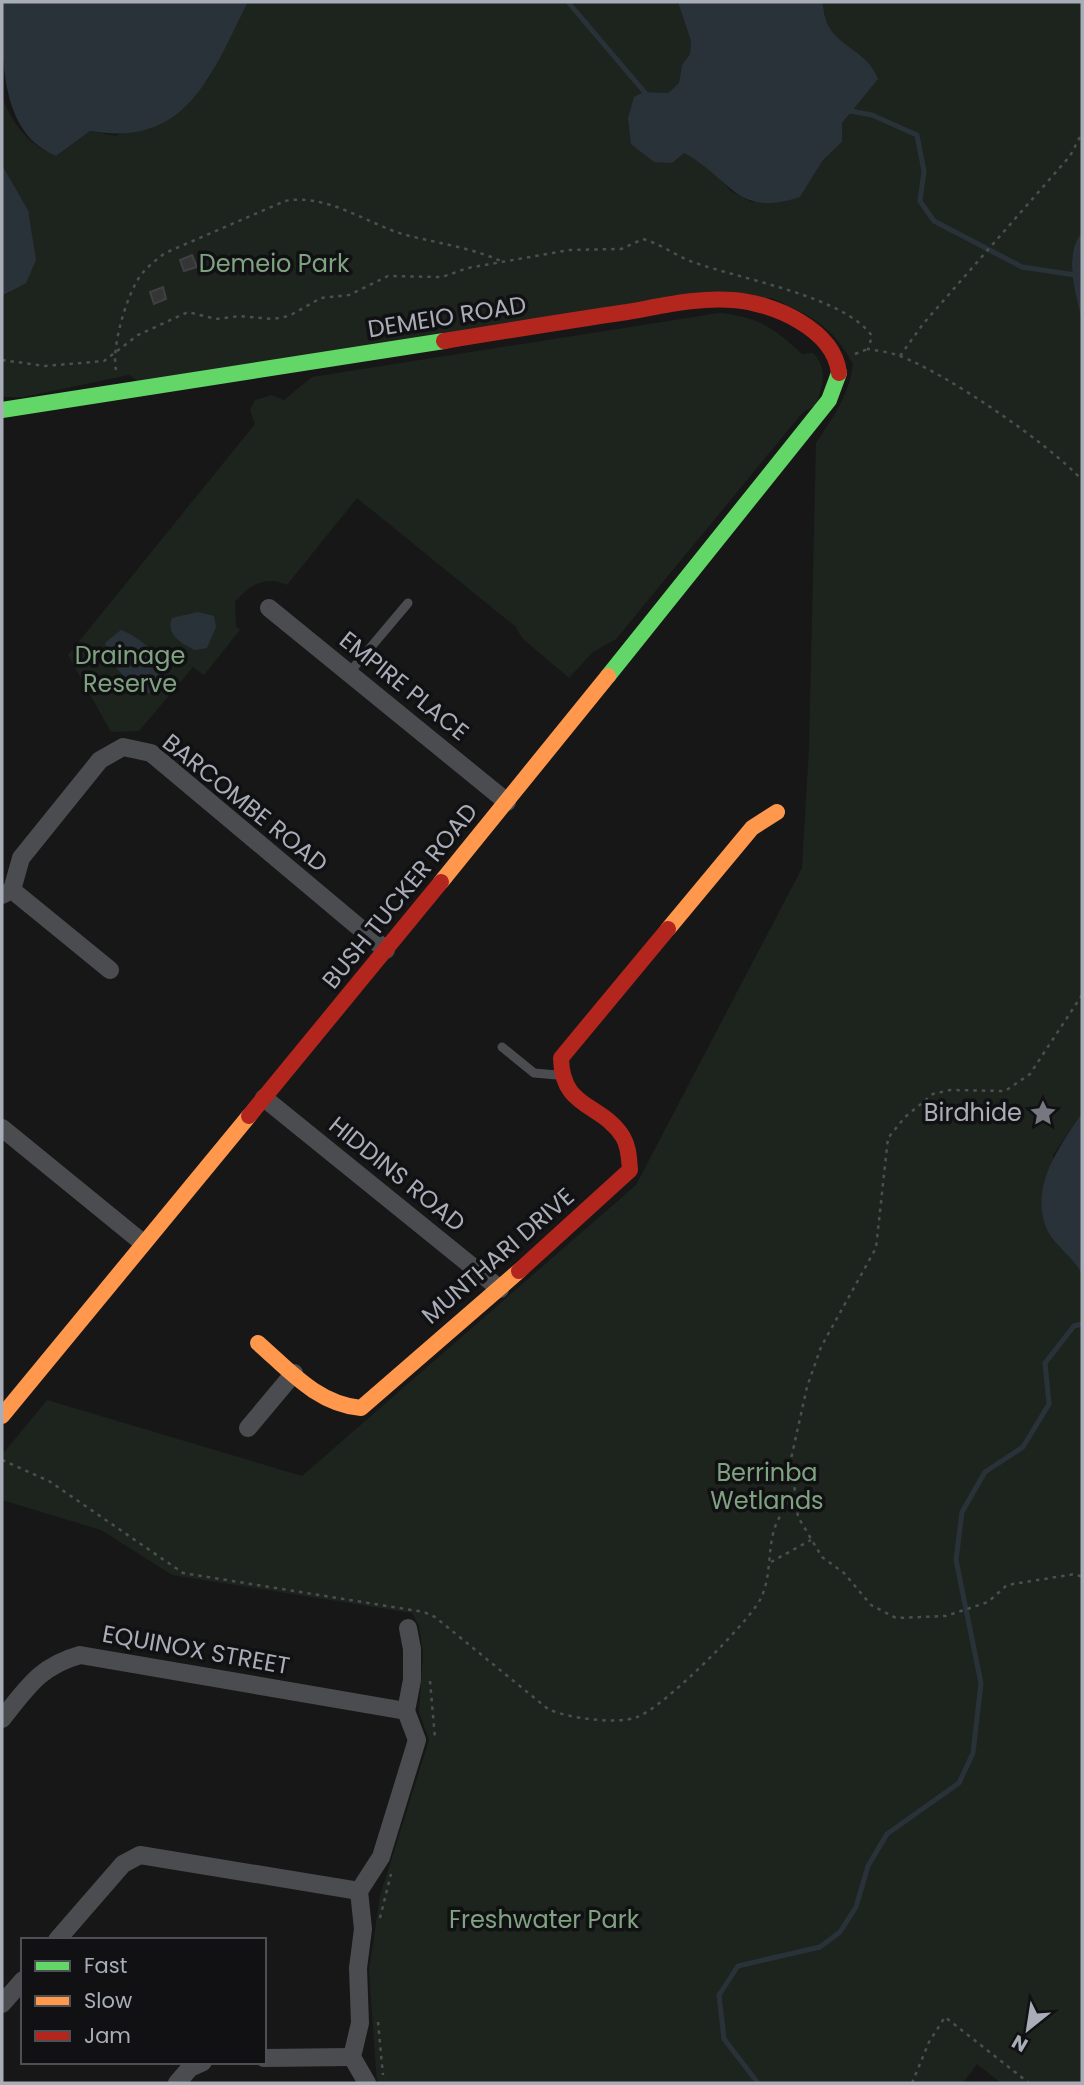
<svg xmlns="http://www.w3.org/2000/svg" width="1084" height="2085" font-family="Poppins,sans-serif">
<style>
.green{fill:#1d241e}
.water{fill:#2a3239}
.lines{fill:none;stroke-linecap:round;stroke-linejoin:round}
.stream{stroke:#2a3239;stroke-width:5}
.building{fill:#353536;stroke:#3f4043;stroke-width:2}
.path{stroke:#4d4e52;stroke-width:2.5;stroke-dasharray:3.5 5;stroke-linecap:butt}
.lane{stroke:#4b4c50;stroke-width:9}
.street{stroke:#4b4c50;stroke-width:18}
.fast{stroke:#63d668;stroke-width:16}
.slow{stroke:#ff974d;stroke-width:16}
.jam{stroke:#b3261e;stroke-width:16}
.labels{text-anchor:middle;stroke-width:7;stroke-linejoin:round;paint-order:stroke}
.park-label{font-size:24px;fill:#7fa381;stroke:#111113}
.street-label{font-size:24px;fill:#a8adb8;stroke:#111113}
.poi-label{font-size:24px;fill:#a8adb8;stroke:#111113;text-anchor:end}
</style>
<rect width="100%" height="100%" fill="#171717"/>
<g class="green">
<path d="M248 2H678L691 41 690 54 682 65 679 83 668 93 644 92 684 153 707 165 731 191 751 202 800 197 823 160 842 142V123L858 101 849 48C832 34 824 24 823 2H1082V232C1063 256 1076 294 1082 321V1113L1053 1155 1082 1274V2083H1001L977 2064 963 2083H377L369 1971 380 1896 429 1740 419 1712 423 1653 419 1626 412 1613 172 1575 101 1530 2 1500V1455L47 1400 302 1476 636 1185 802 868 809 749 816 443C833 418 849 395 853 364 832 325 811 316 772 298L138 381 129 375 24 397H2V296L10 293 28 210 2 165V97C12 123 30 147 56 156L90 131 116 136 207 81Z"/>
<path d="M719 313C758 317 773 327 802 354L813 353C829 369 822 386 816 405L803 412 616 639 593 652 569 678 522 638 516 627 357 498 287 585C266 575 249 585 235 602L236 627 240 630 204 675 193 667 139 731 111 732 68 655 255 424 250 410 255 400 272 395 284 400 312 377Z"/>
</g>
<g class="water">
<path d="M2 2H248C211 74 188 148 90 131L56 156C0 133 2 59 2 2Z"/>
<path d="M678 2H823C824 48 865 44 878 79L842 123V142L823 160 800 197C734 218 733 179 684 153L672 163 654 162 631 144 628 118 634 97 644 92 668 93 679 83 682 65 690 54 691 41Z"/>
<path d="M2 165 28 210 36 260 26 283 2 296Z"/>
<path d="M1082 232V321C1076 294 1063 256 1082 232Z"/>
<path d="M198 612 214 616 216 627 207 648 195 650C182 644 165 634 172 618Z"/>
<path d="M121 630C134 634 160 654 163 667L149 694C129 682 110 668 105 643Z"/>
<path d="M1082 1113V1274C1074 1257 1053 1245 1046 1227 1030 1185 1060 1146 1082 1113Z"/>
</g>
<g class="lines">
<g class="stream">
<path d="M568 2 647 95"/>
<path d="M845 110 872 115 917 135 924 171 920 201 934 221 1022 267 1082 276"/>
<path d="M758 2083 724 2039 719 1995 738 1966 820 1947 840 1932 856 1907 868 1866 887 1834 959 1783 973 1753 981 1683 956 1560 962 1512 985 1472 1023 1447 1049 1404 1045 1363 1074 1326 1082 1324"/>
</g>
</g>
<g class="building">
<path d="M192 255 197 267 184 271 180 260Z"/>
<path d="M163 287 166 299 154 304 150 292Z"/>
</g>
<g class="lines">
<g class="path">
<path d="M855 354 868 349"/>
<path d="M900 356 923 324 1070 156 1082 133"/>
<path d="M2 360 45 366 104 361 138 335 188 312 216 319 240 316 273 319 289 316 321 298 349 295 388 276 442 277 468 268 569 250 621 249 643 239C661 244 676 256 693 262 739 279 844 296 872 336L868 349C878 351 890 352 900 356 947 374 1048 443 1082 480"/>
<path d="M116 370C111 348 127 293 141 275 148 266 156 260 165 253L285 201C325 193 365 222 402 234 436 243 469 247 501 261"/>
<path d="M1082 995 1030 1074 1005 1091 950 1090 933 1094 905 1117 888 1138 876 1248 821 1347 807 1387 791 1459 798 1517 822 1557 844 1573 871 1605 896 1618 946 1616 988 1602 1007 1585 1075 1574 1082 1577"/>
<path d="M2 1460 49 1481 183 1573 424 1612 435 1617 548 1709C567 1718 617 1725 637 1717 663 1708 746 1625 760 1600 772 1577 767 1550 775 1527 780 1514 789 1501 795 1489"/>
<path d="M771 1562 811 1540"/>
<path d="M430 1681 435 1738"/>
<path d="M380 1918 391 1874"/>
<path d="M378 2022 383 2075"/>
<path d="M912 2083 929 2042 945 2017 1029 2083"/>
</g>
<g class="lane">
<path d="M349 673 408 603"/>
<path d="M502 1047 534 1073 557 1075"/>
</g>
<g class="street">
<path d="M269 608 507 802"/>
<path d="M12 890 110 970"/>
<path d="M2 895 12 890 21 858 100 760 123 747 151 753 386 950"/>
<path d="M264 1098 500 1289"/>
<path d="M2 1128 143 1243"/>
<path d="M248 1428 294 1373"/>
<path d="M2 1719C27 1688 40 1666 80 1655L406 1711"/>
<path d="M57 1940 123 1864 140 1855 359 1891"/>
<path d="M2 2004 23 1980"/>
<path d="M264 2058 352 2057"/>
<path d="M177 2083 190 2068 203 2062"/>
<path d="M367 2083 352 2057 360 2023 358 1968 363 1929 359 1891 381 1857 417 1740 406 1711 412 1680V1649L408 1628"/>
</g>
<g class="fast">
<path d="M2 410 444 341"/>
<path d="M608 676 829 400 839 373"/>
</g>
<g class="slow">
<path d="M441 882 608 676"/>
<path d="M668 929 752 828 777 812"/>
<path d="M258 1343C289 1370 317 1404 361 1408L519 1271"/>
<path d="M2 1416 249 1116"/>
</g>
<g class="jam">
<path d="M444 341C505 331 566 321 627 312 662 306 698 297 733 300 773 303 834 329 839 373"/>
<path d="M249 1116 441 882"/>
<path d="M519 1271 630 1170C629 1159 629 1147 623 1137 601 1102 562 1110 561 1058L668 929"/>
</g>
</g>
<defs>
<symbol id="sight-bare" viewBox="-9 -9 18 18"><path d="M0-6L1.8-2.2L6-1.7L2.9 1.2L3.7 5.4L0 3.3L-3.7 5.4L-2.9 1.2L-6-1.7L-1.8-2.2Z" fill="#757880" stroke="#111113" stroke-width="2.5" paint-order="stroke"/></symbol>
</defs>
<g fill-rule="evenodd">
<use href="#sight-bare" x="1024" y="1094" width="38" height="38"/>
</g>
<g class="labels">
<g class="park-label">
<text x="274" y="272">Demeio Park</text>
<text x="130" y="664">Drainage<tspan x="130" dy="28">Reserve</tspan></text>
<text x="767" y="1481">Berrinba<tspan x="767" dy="28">Wetlands</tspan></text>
<text x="544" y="1928">Freshwater Park</text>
</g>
<g class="street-label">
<text transform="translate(447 317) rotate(-9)" y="8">DEMEIO ROAD</text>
<text transform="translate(404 686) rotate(39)" y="8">EMPIRE PLACE</text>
<text transform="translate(245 803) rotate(39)" y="8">BARCOMBE ROAD</text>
<text transform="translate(400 896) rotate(-51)" y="8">BUSH TUCKER ROAD</text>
<text transform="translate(397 1174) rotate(39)" y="8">HIDDINS ROAD</text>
<text transform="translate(498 1256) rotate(-41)" y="8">MUNTHARI DRIVE</text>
<text transform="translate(196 1650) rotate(10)" y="8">EQUINOX STREET</text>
</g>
<g class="poi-label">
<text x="1022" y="1121">Birdhide</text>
</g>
</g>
<rect width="1084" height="2085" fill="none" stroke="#a8adb8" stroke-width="7"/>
<rect x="21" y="1938" width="245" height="126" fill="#111113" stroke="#4d4f55" stroke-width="2"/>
<rect x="35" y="1961" width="35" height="10" fill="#63d668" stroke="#4d4f55" stroke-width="2"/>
<text x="84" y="1973" font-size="21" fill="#a8adb8">Fast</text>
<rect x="35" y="1996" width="35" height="10" fill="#ff974d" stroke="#4d4f55" stroke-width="2"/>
<text x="84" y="2008" font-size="21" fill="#a8adb8">Slow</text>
<rect x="35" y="2031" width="35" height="10" fill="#b3261e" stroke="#4d4f55" stroke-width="2"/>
<text x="84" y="2043" font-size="21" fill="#a8adb8">Jam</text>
<g transform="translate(1028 2029) rotate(210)" stroke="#111113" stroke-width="5" paint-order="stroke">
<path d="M0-5L12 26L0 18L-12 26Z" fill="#a8adb8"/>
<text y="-10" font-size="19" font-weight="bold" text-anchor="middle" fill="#a8adb8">N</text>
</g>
</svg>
